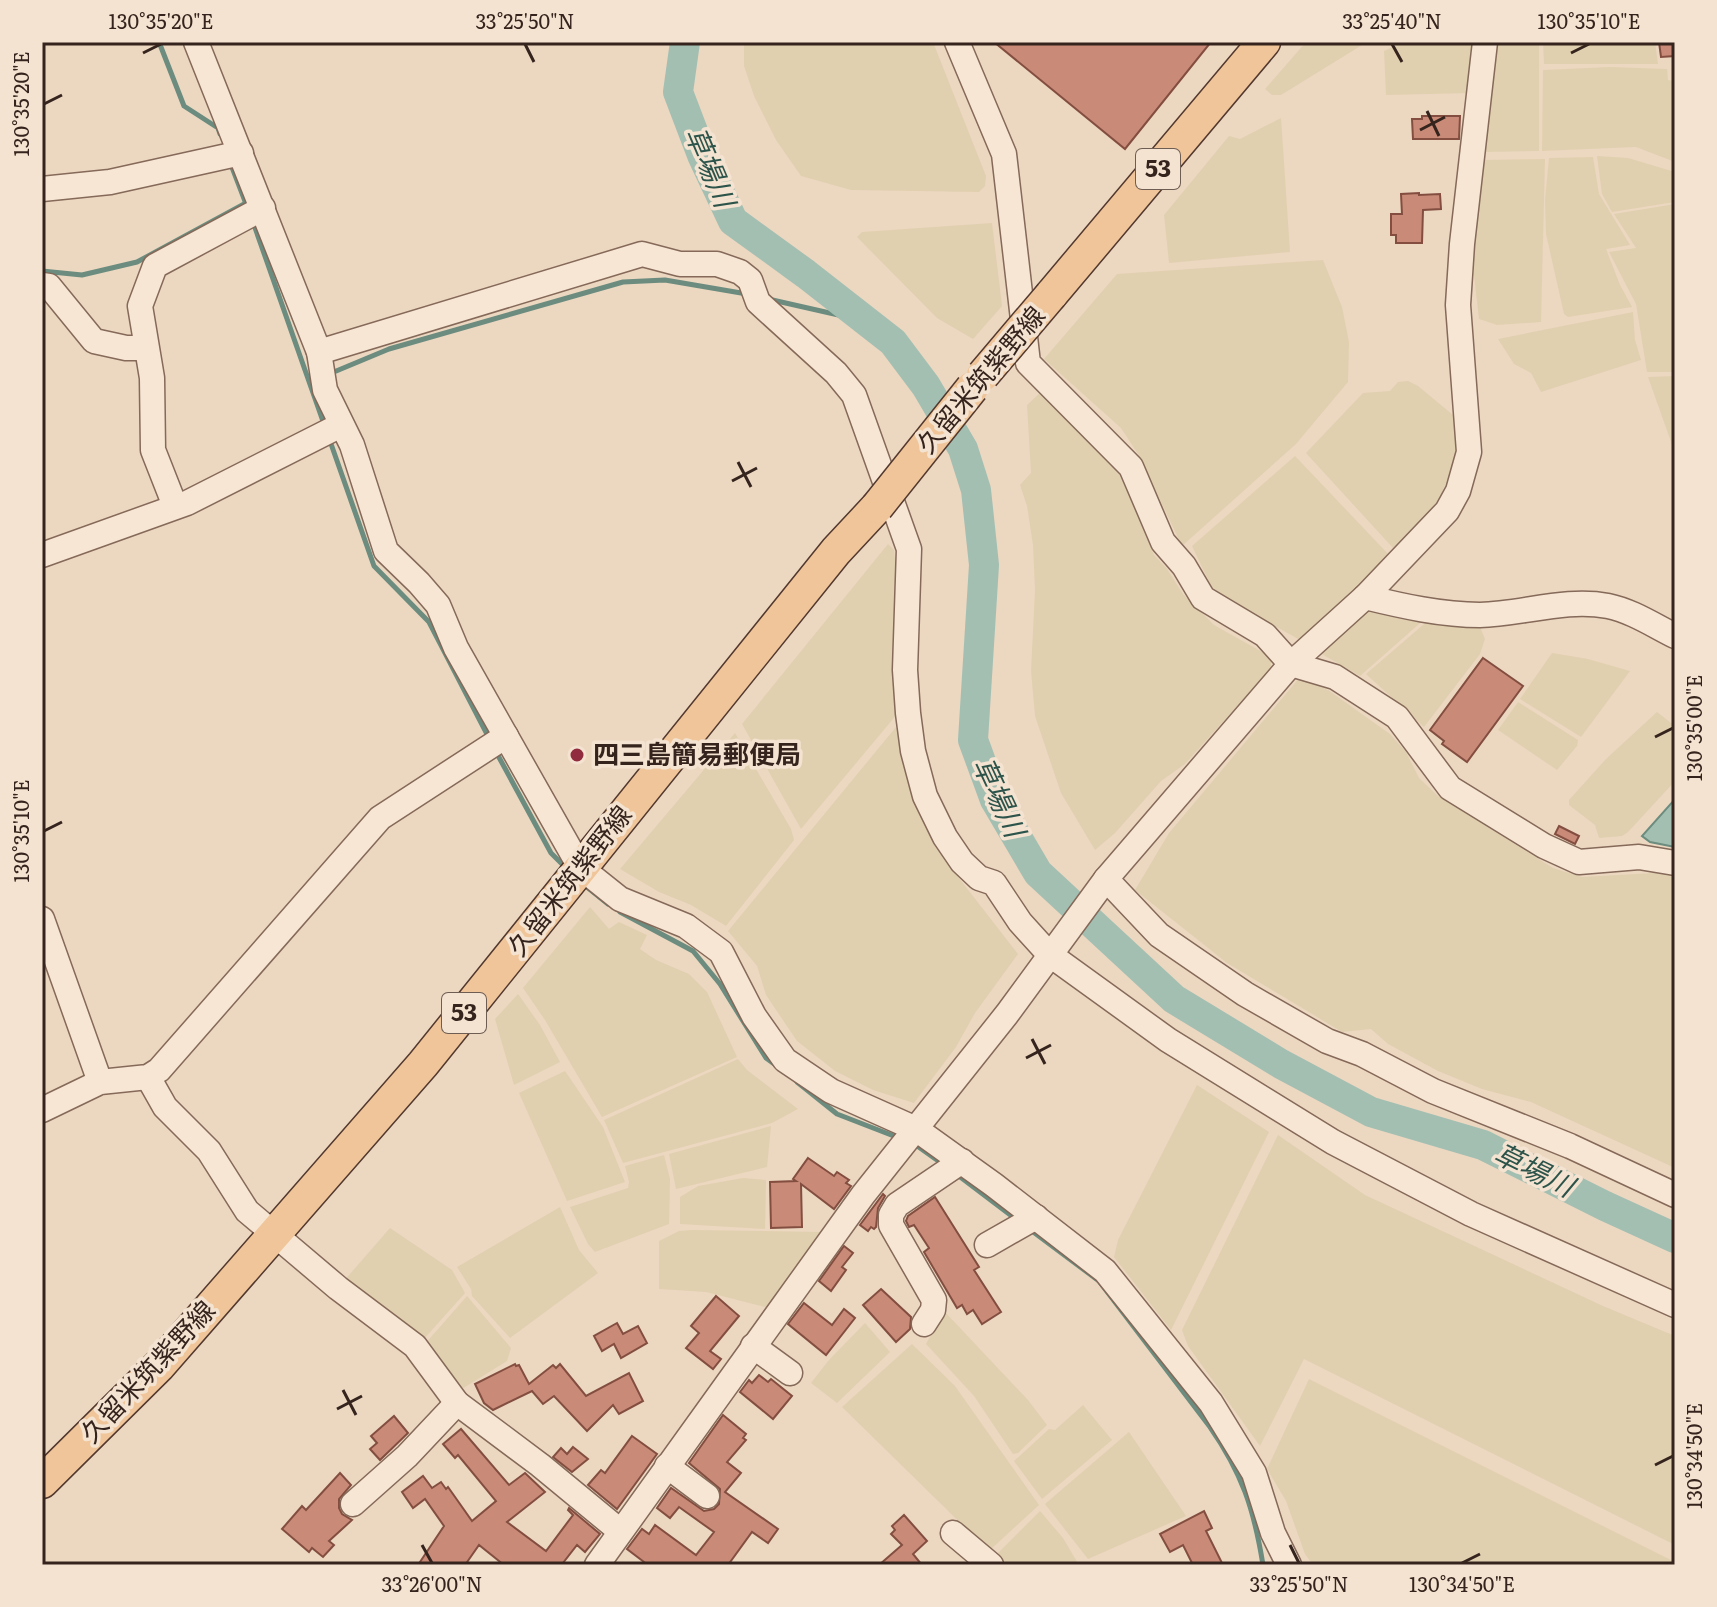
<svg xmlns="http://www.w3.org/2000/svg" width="1717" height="1607" font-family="Literata,'Noto Sans JP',serif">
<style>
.farmland{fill:#e1d0af}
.water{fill:#a3bfb2;stroke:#6b8c7e;stroke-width:2}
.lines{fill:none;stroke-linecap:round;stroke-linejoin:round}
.stream{stroke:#6b8c7e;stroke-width:5}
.river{stroke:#a3bfb2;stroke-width:30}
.building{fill:#c98b78;stroke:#834e40;stroke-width:2}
.minor-casing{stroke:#856959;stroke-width:27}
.major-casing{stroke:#52382e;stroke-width:35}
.minor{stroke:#f7e6d4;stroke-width:24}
.major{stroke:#efc599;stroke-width:32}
.major-bridge-casing{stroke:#52382e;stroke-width:35;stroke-linecap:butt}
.major-bridge{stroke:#efc599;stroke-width:32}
.ticks{fill:none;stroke:#35241d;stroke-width:3}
.poi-dot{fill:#912c3f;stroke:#f4e3d0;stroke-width:3}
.labels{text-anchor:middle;stroke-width:7;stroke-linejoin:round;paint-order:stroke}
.shield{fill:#f4e3d0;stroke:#6e5d53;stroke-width:2}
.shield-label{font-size:24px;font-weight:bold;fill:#35241d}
.street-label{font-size:26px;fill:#35241d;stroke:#f4e3d0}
.poi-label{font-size:26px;font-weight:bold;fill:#35241d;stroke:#f4e3d0;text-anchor:start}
.water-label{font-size:28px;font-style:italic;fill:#2d544b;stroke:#f4e3d0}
.neatline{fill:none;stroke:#35241d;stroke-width:3}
.ticks-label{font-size:20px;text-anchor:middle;fill:#35241d}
</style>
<rect width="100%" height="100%" fill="#ecd7c1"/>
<g class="farmland">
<path d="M744 42H933L986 176 985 186 979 192 851 190 801 176 776 140 754 96 744 66Z"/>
<path d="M1306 42H1367L1281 95H1272L1265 89Z"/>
<path d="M1403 42H1477L1471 93 1386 95 1384 51Z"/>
<path d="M1497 42H1539V151L1482 152Z"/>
<path d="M1543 42H1655L1658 64H1544Z"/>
<path d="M1610 67 1667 69 1668 80 1675 81V162L1636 147 1542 151 1543 70Z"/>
<path d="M1281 118 1290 252 1169 263 1164 215 1229 136 1240 139Z"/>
<path d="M1597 156 1628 158 1675 172V202L1612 212 1602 194Z"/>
<path d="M1593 157 1599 194 1630 245 1606 249 1620 285 1632 307 1568 317 1564 314 1546 234 1545 200 1549 158Z"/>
<path d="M1545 159 1541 322 1497 325 1479 319 1472 257 1482 160Z"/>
<path d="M1675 204V372H1647L1636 304 1609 252 1636 248 1614 214Z"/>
<path d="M992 223 1002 306 973 339 937 318 857 237 862 232Z"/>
<path d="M1323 260 1342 307 1349 342 1348 382 1296 444 1182 546 1138 454 1121 428 1044 359 1117 274Z"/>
<path d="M1633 312 1635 340 1641 360 1541 392 1531 373 1514 364 1498 339Z"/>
<path d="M1675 376V453L1648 377Z"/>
<path d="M1408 381 1418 386 1459 420 1456 458 1440 497 1417 528 1394 549 1306 453 1363 393 1390 391 1398 382Z"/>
<path d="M1041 392 1116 465 1154 555 1167 569 1183 594 1214 625 1264 653 1271 661V668L1185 764 1161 781 1115 833 1095 850 1061 793 1035 716 1031 671 1035 590 1033 545 1027 506 1020 485 1031 473 1027 405Z"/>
<path d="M1295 456 1390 556 1370 579 1300 640 1227 599 1211 586 1192 546Z"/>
<path d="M888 544 894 550 898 585V713L801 829 742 724Z"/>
<path d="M1370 601 1427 617 1360 676 1320 653Z"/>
<path d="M1431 618 1478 622 1485 639 1480 654 1424 727 1366 674Z"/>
<path d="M1552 653 1588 659 1630 671 1581 737 1520 699Z"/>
<path d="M1300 677 1328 690 1390 734 1406 752 1419 778 1438 796 1553 868 1582 877 1654 873 1675 877V1168L1531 1102 1482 1089 1438 1071 1388 1044 1371 1029 1342 1032 1227 963 1135 890 1169 833Z"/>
<path d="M1518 702 1578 740 1577 746 1557 770 1498 730Z"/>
<path d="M1657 712 1675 726V781L1628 832 1622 836 1599 838 1595 825 1569 805V800L1606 759Z"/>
<path d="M896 727 907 777 916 805 955 873 1018 954 975 1013 956 1047 914 1103 873 1090 835 1071 797 1041 766 995 757 966 728 931Z"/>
<path d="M735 733 791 829 794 840 726 926 691 905 659 892 620 869Z"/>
<path d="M590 907 609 929 619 922 647 935 640 949 656 960 689 974 707 992 737 1057 602 1117 545 1020 523 988Z"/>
<path d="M518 994 540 1025 560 1062 514 1085 495 1019Z"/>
<path d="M738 1059 747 1070 798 1109 772 1123 623 1163 604 1120Z"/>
<path d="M565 1071 603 1127 625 1182 567 1201 519 1093Z"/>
<path d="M1197 1085 1269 1132 1171 1330 1114 1257 1118 1240Z"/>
<path d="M771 1126 767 1167 676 1189 669 1154Z"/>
<path d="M1278 1135 1365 1195 1603 1306 1675 1336V1545L1304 1359 1260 1446 1188 1346 1182 1330Z"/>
<path d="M664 1155 670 1179 669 1224 595 1252 588 1244 570 1207 628 1188 629 1182 625 1166Z"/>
<path d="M743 1178 766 1180 765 1229 680 1224V1197L698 1186Z"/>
<path d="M560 1207 579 1250 598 1273 510 1338 472 1296 471 1289 457 1267Z"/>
<path d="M390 1228 452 1270 465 1293 423 1340 343 1282Z"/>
<path d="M692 1230 822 1232 769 1308 706 1292 659 1289V1241L679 1231Z"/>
<path d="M467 1296 511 1348 507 1361 457 1392 424 1345Z"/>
<path d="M946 1313 1028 1400 1047 1425 1018 1453 1013 1454 974 1396 926 1344 940 1318Z"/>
<path d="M865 1323 890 1352 837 1403 811 1383 829 1360Z"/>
<path d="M912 1344 955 1386 1039 1505 989 1551 842 1407Z"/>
<path d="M1309 1379 1675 1562V1565H1313L1305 1554 1286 1501 1267 1469Z"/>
<path d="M1083 1405 1112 1440 1042 1499 1014 1461 1049 1429 1055 1430Z"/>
<path d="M1129 1432 1186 1516 1088 1559 1045 1504Z"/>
<path d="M1040 1511 1063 1538 1079 1565H1005L995 1556Z"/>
</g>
<path class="water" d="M1675 799V847L1650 842 1642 836Z"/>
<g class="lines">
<g class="stream">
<path d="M159 42 184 106 218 128 220 134"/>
<path d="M230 162 248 209"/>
<path d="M253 222 325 427"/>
<path d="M42 271 82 275 137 262 246 203"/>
<path d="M768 299 865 321"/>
<path d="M329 374 389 349 623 282 665 280 747 294"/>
<path d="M330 441 374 566 429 622 489 738"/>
<path d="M495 750 551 853 566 868"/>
<path d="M582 883 608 904"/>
<path d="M620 912 693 951 720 984 766 1058 777 1066"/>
<path d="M797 1082 837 1114 899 1138"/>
<path d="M913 1143 944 1165"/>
<path d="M955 1173 1017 1220"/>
<path d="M1028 1228 1099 1281 1210 1427C1242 1473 1254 1509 1263 1565"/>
</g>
<path class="river" d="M685 42 678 92 702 155 733 221 806 274 893 342 926 386 963 449 976 490 984 565 973 740 995 800 1038 873 1174 999 1281 1064 1371 1112 1483 1145 1605 1206 1675 1238"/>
</g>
<g class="building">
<path d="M994 42H1211L1125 149Z"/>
<path d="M1659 42H1675V56L1661 57Z"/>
<path d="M1422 116H1460L1459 139H1413L1412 119H1422Z"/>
<path d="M1419 193V195L1440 194 1441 209 1423 210 1422 243H1396V235H1391V214H1402L1401 194Z"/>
<path d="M1483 658 1523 686 1467 762 1442 744 1444 741 1430 730Z"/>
<path d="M1559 826 1579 836 1575 844 1555 834Z"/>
<path d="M808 1158 834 1176 837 1172 849 1180 846 1183 851 1186 834 1209 801 1184 802 1227 771 1228 770 1182 796 1181 793 1179Z"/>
<path d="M883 1194 885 1196 878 1208 876 1227 874 1229 871 1227 868 1231 860 1225Z"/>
<path d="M935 1197 979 1267 974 1270 1001 1312 982 1324 973 1310 967 1314 962 1305 957 1308 924 1252 929 1248 914 1225 909 1227 906 1221 908 1216Z"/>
<path d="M844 1246 853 1253 842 1267 846 1270 831 1291 819 1281Z"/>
<path d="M881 1289 911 1317 910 1329 896 1342 863 1305Z"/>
<path d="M716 1296 739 1316 710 1351 721 1359 713 1369 686 1348 699 1333 691 1326Z"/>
<path d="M804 1303 832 1325 844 1309 855 1318 826 1355 788 1324Z"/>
<path d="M617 1323 623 1334 638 1326 647 1343 621 1358 614 1344 602 1351 594 1336Z"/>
<path d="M515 1364 516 1366 519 1365 529 1384 553 1365 556 1368 560 1364 586 1396 629 1373 643 1401 619 1414 613 1405 587 1431 554 1396 543 1404 532 1391 493 1410 484 1403 475 1384Z"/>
<path d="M759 1375 768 1382 771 1379 792 1396 773 1419 740 1392 749 1380 752 1383Z"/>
<path d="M723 1415 746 1434 743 1438 746 1440 727 1462 741 1473 725 1492 778 1529 768 1543 752 1532 728 1565H648L627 1549 642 1529 649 1534 655 1525 696 1555 714 1532 679 1507 670 1518 657 1508 671 1488 704 1511 714 1509 719 1504 720 1489 689 1463Z"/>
<path d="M394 1416 408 1433 380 1460 370 1449 377 1443 371 1436Z"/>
<path d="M461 1429 509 1485 525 1473 545 1492 507 1522 546 1551 573 1515 568 1510 569 1508 600 1534 585 1552 577 1545 563 1563 566 1565H504L479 1545 465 1565H418L444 1526 425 1499 413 1508 402 1492 423 1476 432 1488 441 1482 446 1489 448 1487 472 1521 496 1501 458 1455 455 1458 443 1444Z"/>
<path d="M632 1436 657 1454 617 1509 588 1485 601 1470 605 1473Z"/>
<path d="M573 1447 588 1459 572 1472 553 1457 561 1448 567 1454Z"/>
<path d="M340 1473 351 1485 339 1499V1508L342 1514 352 1520 329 1541 334 1545 323 1557 312 1548 309 1552 282 1529 302 1506 306 1510Z"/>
<path d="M1204 1511 1212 1528 1206 1531 1223 1565H1193L1183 1545 1170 1552 1160 1534Z"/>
<path d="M904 1515 927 1541 913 1554 922 1565H879L902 1545 891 1534 895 1530 892 1526Z"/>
</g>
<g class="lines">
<defs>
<g id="minor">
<path d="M196 42 319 352 325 390 352 445 386 551 419 583 438 605 456 648 580 867 620 899 686 926 721 952 754 1016 785 1060 831 1091 916 1129 994 1185 1105 1271 1211 1403 1254 1473 1273 1533 1289 1565"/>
<path d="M957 42 1004 154 1028 363 1131 467 1163 542 1184 566 1203 598 1265 635 1291 664 1335 677 1397 717 1450 788 1544 846 1579 862 1639 857 1675 863"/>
<path d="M42 189 110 182 241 153"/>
<path d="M42 285 49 286 94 341 126 348H146"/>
<path d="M319 352 642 254 680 264H717L740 272 750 280 758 302 836 373 854 395 909 549 905 670 908 713 913 751 925 796 945 837 962 862 979 878 994 883 1020 922 1049 954 1168 1040 1333 1142 1471 1214 1675 1305"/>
<path d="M175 506 153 450 152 378 140 306 155 266 263 208"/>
<path d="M42 555 187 503 341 425"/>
<path d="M1365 597C1402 606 1442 615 1480 615 1523 614 1565 598 1608 606 1632 611 1653 625 1675 636"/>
<path d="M1106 879 1159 935 1245 994 1327 1041 1362 1054 1433 1091 1570 1146 1675 1195"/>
<path d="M42 919 100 1082"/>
<path d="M148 1077 165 1107 209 1151 247 1211 338 1288 415 1346 457 1403 540 1465 620 1531"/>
<path d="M42 1110 100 1082 148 1077 159 1070 380 818 506 736"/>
<path d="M987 1245 1036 1217"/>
<path d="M924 1324 933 1310 934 1300 891 1225V1215L897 1205 962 1161"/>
<path d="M753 1346 790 1373"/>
<path d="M667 1466 707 1496"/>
<path d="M353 1504 407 1456 457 1403"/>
<path d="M953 1533 991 1565"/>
<path d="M597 1565 863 1195 1007 1014 1106 879 1291 664 1365 597 1447 511 1458 491 1469 452 1458 305 1462 244 1485 42"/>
</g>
<g id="major">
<path d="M1051 295 1264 42"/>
<path d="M42 1482 159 1366 423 1064 836 551 877 507"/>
</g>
</defs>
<use href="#minor" class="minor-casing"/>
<use href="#major" class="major-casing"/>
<use href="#minor" class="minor"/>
<use href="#major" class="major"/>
<defs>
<g id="major-bridge">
<path d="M983 375 1051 295"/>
<path d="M877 507 972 388"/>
</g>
</defs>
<use href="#major-bridge" class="major-bridge-casing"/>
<use href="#major-bridge" class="major-bridge"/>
</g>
<path class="ticks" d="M525 44 534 62M1392 44 1402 62M143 53 161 44M1571 53 1589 44M44 104 62 95M1427 111 1439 136M1420 130 1445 117M738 462 751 487M732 481 757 468M1655 737 1673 728M44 831 62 822M1032 1039 1045 1064M1026 1058 1051 1045M343 1390 356 1415M337 1409 362 1396M1655 1465 1673 1456M422 1545 432 1563M1290 1545 1299 1563M1462 1563 1480 1554"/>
<circle class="poi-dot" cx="577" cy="755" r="8"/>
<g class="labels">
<g class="shield">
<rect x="1136" y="149" width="44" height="40" rx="6"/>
<rect x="442" y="993" width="44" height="40" rx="6"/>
</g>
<g class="shield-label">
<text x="1158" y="177">53</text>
<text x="464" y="1021">53</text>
</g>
<g class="street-label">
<text transform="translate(981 380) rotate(-50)" y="9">久留米筑紫野線</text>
<text transform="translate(570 881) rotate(-52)" y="9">久留米筑紫野線</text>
<text transform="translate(148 1372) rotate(-47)" y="9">久留米筑紫野線</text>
</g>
<g class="poi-label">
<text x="593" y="764">四三島簡易郵便局</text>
</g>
<g class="water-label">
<text transform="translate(710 167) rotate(67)" y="10">草場川</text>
<text transform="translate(999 797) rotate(65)" y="10">草場川</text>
<text transform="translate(1534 1170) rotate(26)" y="10">草場川</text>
</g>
</g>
<rect width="1717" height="1607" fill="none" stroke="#f4e3d0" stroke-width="88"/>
<rect x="44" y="44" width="1629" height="1519" class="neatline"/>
<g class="ticks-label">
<text x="161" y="29">130°35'20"E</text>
<text x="525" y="29">33°25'50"N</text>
<text x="1392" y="29">33°25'40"N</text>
<text x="1589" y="29">130°35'10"E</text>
<text transform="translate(22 104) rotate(-90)" y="7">130°35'20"E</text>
<text transform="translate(1695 728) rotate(-90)" y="7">130°35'00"E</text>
<text transform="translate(22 831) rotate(-90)" y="7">130°35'10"E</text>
<text transform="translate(1695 1456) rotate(-90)" y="7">130°34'50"E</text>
<text x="432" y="1592">33°26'00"N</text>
<text x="1299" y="1592">33°25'50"N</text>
<text x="1462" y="1592">130°34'50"E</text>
</g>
</svg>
